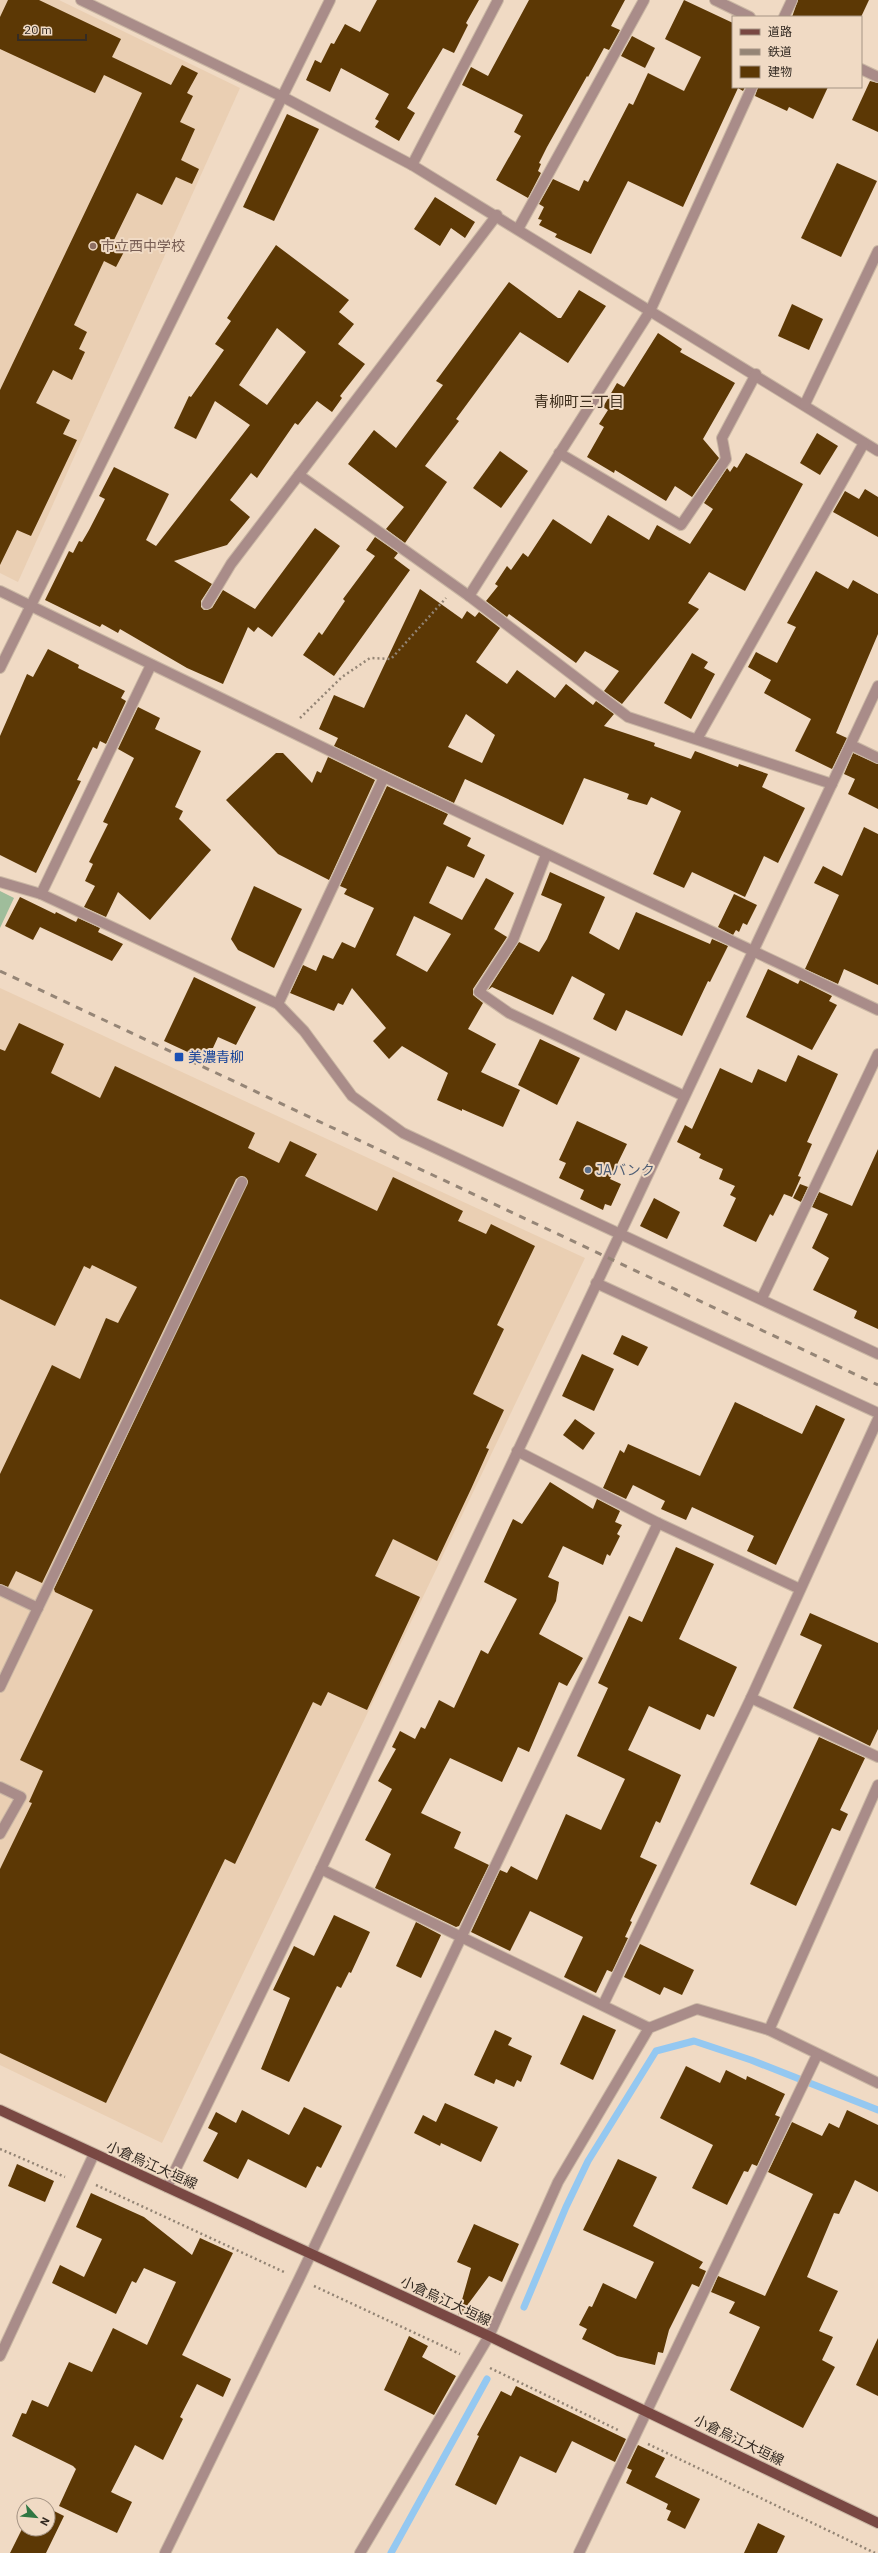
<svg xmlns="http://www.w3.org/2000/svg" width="878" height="2553" font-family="'IBM Plex Sans','Noto Sans JP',sans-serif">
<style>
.built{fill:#eacfb3}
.green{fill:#9fbd9b}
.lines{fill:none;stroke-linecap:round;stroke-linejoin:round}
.stream{stroke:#94c8f1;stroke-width:7}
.building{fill:#5c3805;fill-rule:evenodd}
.minor-casing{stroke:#cab7a4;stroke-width:12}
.major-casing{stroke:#cab7a4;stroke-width:12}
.path{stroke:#938474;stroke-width:2.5;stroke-dasharray:2 3;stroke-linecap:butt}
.minor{stroke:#a98c89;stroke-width:10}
.major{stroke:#794843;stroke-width:10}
.rail{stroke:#958576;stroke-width:3;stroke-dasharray:7 7;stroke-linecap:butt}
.education-dot{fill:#8d6e63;stroke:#f0dac4;stroke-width:1.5}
.transit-dot{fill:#1a4fb4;stroke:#f0dac4;stroke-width:1.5}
.service-dot{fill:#5c6f8a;stroke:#f0dac4;stroke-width:1.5}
.labels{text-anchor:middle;stroke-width:4;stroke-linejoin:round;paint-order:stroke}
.education-label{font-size:14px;fill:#785e54;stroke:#f0dac4;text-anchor:start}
.transit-label{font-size:14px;fill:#164399;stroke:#f0dac4;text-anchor:start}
.service-label{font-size:14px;fill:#4e5e75;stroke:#f0dac4;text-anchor:start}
.street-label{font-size:14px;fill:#342b23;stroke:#f0dac4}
.neighbourhood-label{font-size:15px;fill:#3e2e1c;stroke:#f0dac4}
</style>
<rect width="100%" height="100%" fill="#f0dac4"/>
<g class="built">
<path d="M0 0H59L240 88 18 582 0 573Z"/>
<path d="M0 988 585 1258 162 2143 0 2065Z"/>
</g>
<path class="green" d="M0 891 14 898 0 928Z"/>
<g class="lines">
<g class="stream">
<path d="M524 2307 566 2207 588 2161 656 2051 694 2041 751 2060 878 2110"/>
<path d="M391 2553 487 2379"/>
</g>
</g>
<g class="building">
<path d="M8 0H39L121 39 112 57 171 85 182 65 198 73 187 93 193 96 180 122 195 129 181 160 199 169 192 184 176 177 162 205 137 193 113 242 126 248 116 267 104 261 74 325 87 332 79 349 85 352 72 380 53 370 36 403 70 420 63 434 77 440 31 536 17 530 0 565V390L142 93 104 75 95 93 0 49V17Z"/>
<path d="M377 0H479L466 23 468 25 454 53 443 48 407 108 415 113 399 141 375 127 379 121 375 119 389 94 341 68 330 92 306 80 315 60 321 63 331 43 334 44 345 24 360 32Z"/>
<path d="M529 0H625L611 26 620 30 609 50 604 48 588 77 587 76 547 147 539 163 541 164 538 171 541 173 528 198 496 180 521 136 514 132 523 115 462 85 471 67 488 76Z"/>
<path d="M684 0 733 23V87H745L743 91 738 88 683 207 628 181 591 254 555 237 557 234 539 225 542 220 538 219 544 207 539 204 553 179 579 191 584 180 588 182 629 103 633 105 648 73 684 91 701 57 665 39Z"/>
<path d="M798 0H869L861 17H792Z"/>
<path d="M632 36 655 48 645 68 621 56Z"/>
<path d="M870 81 878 83V132L852 120Z"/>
<path d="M758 87H828L813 119 789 107 787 111 755 96Z"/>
<path d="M287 114 319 129 274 221 243 207Z"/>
<path d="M837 163 877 181 841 257 801 238Z"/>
<path d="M435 197 475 222 465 238 451 228 440 246 414 229Z"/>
<path d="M276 245 349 300 339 312 354 324 338 344 365 364 340 396 342 398 332 412 317 401 298 425 295 423 257 478 251 473 230 500 250 517 227 545 174 561 212 584 201 601V607L204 610 212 608 223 590 255 609 315 528 340 546 272 637 258 627 254 632 248 627 223 684 187 668 120 629 118 633 102 624 100 627 45 600 69 551 73 553 79 541 82 542 89 530 105 499 99 496 114 467 169 494 146 540 156 546 250 425 215 401 196 439 174 428 189 396 191 397 224 350 215 344 231 321 227 318ZM277 328 306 352 267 405 239 385Z"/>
<path d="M509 282 558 318H561L579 290 606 306 568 363 520 332 456 419 459 421 425 466 447 482 405 543 386 529 404 507 348 464 374 430 396 448 443 385 436 381Z"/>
<path d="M792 304 823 319 809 350 778 336Z"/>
<path d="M658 333 682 349 680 352 735 383 703 439 719 458 692 497 675 486 666 501 615 470 614 473 587 457 604 427 599 424 608 410 603 407 617 383 624 387Z"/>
<path d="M817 433 838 446 820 475 800 463Z"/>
<path d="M500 451 528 471 501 508 473 488Z"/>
<path d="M746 453 803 484 745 591 709 572 688 603 699 609 622 704 604 691 619 671 585 651 576 663 509 614 507 617 486 601 498 586 495 584 507 566 511 570 523 553 528 557 553 519 591 544 608 515 649 540 657 525 690 544 713 509 704 503 727 468 730 472 734 466 737 468Z"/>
<path d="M865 489 878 497V537L833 512 845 491 859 499Z"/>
<path d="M375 537 398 553 394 558 410 570 334 676 303 655 319 632 322 635 345 601 343 599 375 556 366 550Z"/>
<path d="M816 571 848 589 853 580 878 594V634L836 733 847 738 832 769 795 751 811 719 764 693 771 680 748 667 756 652 777 663 796 627 787 623Z"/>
<path d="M420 589 462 619 467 611 475 617 479 612 500 628 476 662 507 684 517 670 555 698 566 684 593 705 596 701 614 714 604 726 655 743 654 746 691 759 695 751 738 767 739 764 768 774 762 787 805 808 778 863 764 856 745 897 692 872 684 888 653 874 681 811 651 797 647 805 627 799 629 794 584 778 563 825 465 779 454 803 334 746 338 738 319 729 334 695 364 708ZM466 714 495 735 482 763 448 747Z"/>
<path d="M48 649 79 665 78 668 125 691 121 698 126 701 106 744 100 741 97 749 93 747 77 780 81 781 36 873 0 855V736L27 674 33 677Z"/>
<path d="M692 653 708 662 704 668 715 674 691 719 664 703Z"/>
<path d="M138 707 160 718 155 729 201 751 175 807 183 811 179 819 211 850 150 920 118 892 106 917 84 907 95 886 85 881 93 864 89 862 108 824 103 822 134 758 118 749Z"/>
<path d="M276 753H283L312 783 317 771 321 773 328 757 375 780 329 880 278 854 226 800Z"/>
<path d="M853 753 878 764V809L848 794 855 779 844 774Z"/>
<path d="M387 786 448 814 443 824 471 838 467 846 485 855 474 878 447 866 429 903 462 920 486 878 514 893 494 929 507 937 473 989V995L483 1003 468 1029 496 1044 481 1072 520 1090 503 1127 462 1109V1111L437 1100 448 1073 402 1046 389 1059 373 1041 386 1028 352 988 343 1005 338 1003 334 1011 290 993 303 965 316 971 323 955 333 959 342 942 355 948 374 908 344 894 347 889 340 886ZM414 916 451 934 427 972 396 955Z"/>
<path d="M864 827 878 834V985L844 969 838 984 805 969 839 895 814 883 823 866 842 876Z"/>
<path d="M550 872 605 897 589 933 619 950 636 912 710 944 712 939 728 946 710 982 708 981 682 1036 626 1010 616 1031 593 1019 605 994 572 976 553 1015 492 987 488 990 519 942 539 952 547 939 562 904 541 895Z"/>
<path d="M254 886 302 909 274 968 238 950 231 939Z"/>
<path d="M734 894 757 905 747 925 743 923 739 932 736 930 733 935 718 927Z"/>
<path d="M20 897 55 914 56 912 76 922 78 918 100 928 98 932 123 944 112 961 40 927 33 940 5 926Z"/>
<path d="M768 969 798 984 800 980 832 996 829 1001 837 1005 812 1050 746 1017Z"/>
<path d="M194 977 256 1007 236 1045 218 1037 207 1061 164 1041Z"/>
<path d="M19 1023 64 1044 51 1073 100 1098 115 1066 255 1133 248 1148 279 1163 290 1141 317 1154 305 1176 377 1211 393 1177 463 1211 458 1221 486 1234 491 1224 535 1246 497 1325 504 1329 473 1394 504 1410 486 1448 489 1449 471 1489 437 1561 393 1539 375 1576 420 1597 367 1710 328 1692 321 1706 313 1702 235 1864 225 1859 106 2103 0 2053V1869L32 1803 29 1802 43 1771 20 1760 93 1610 55 1592 54 1589 248 1181 242 1176 236 1179 42 1583 16 1571 8 1587 0 1584V1474L52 1365 80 1379 106 1318 118 1323 137 1287 92 1265 90 1269 84 1266 55 1326 0 1299V1049L5 1051Z"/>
<path d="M540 1039 580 1058 557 1105 518 1085Z"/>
<path d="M798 1055 838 1074 807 1142 812 1144 798 1176 801 1177 792 1197 784 1194 773 1216 770 1214 756 1242 723 1226 736 1198 730 1195 735 1186 719 1179 723 1169 699 1158 701 1154 677 1142 685 1125 692 1129 720 1068 752 1083 758 1069 786 1082Z"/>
<path d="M577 1121 627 1144 610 1179 621 1184 611 1206 605 1204 603 1210 580 1199 584 1190 559 1178 566 1163 559 1160Z"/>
<path d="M878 1149V1329L854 1318 857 1311 813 1290 829 1258 812 1248 828 1214 812 1207 819 1192 852 1206Z"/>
<path d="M800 1184 808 1187 801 1202 793 1198Z"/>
<path d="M654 1198 680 1212 667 1239 640 1226Z"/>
<path d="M622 1335 648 1347 638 1366 613 1354Z"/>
<path d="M582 1354 614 1369 594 1411 562 1396Z"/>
<path d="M735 1402 802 1434 816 1405 845 1419 776 1565 747 1551 754 1536 692 1507 686 1520 661 1509 665 1501 633 1485 626 1499 603 1488 620 1450 624 1453 628 1444 700 1476Z"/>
<path d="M575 1419 595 1433 583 1450 563 1435Z"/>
<path d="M550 1482 593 1509 597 1499 620 1511 615 1522 622 1525 617 1534 620 1536 610 1556 607 1554 603 1565 563 1546 548 1577 559 1582 556 1601 539 1634 583 1658 567 1686 559 1682 529 1752 518 1747 502 1782 450 1758 421 1813 461 1832 454 1848 489 1865 459 1926 456 1927 375 1888 391 1854 365 1840 392 1789 378 1781 396 1749 392 1747 400 1731 415 1739 421 1727 425 1729 439 1700 454 1708 481 1650 488 1654 517 1599 484 1582 513 1519 522 1524Z"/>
<path d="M676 1547 714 1564 679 1639 737 1667 714 1717 707 1714 700 1730 649 1706 628 1750 681 1775 660 1823 656 1821 640 1857 657 1865 630 1921 632 1922 625 1937 628 1938 612 1972 607 1970 596 1993 564 1977 583 1937 530 1911 510 1951 471 1932 500 1870 507 1873 511 1866 537 1880 566 1814 601 1830 625 1779 577 1756 608 1688 598 1683 629 1616 642 1622Z"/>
<path d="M810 1613 878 1643V1729L870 1746 793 1708 822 1645 800 1635Z"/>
<path d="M819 1737 865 1758 840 1810 848 1814 840 1831 832 1828 796 1906 750 1884Z"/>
<path d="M334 1915 370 1932 351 1973 349 1972 341 1988 337 1986 289 2082 261 2069 290 1998 273 1990 294 1946 314 1956Z"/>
<path d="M416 1922 441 1935 421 1978 396 1966Z"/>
<path d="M640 1944 694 1970 682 1995 664 1987 660 1995 624 1977Z"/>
<path d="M583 2015 616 2030 593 2080 560 2064Z"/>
<path d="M495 2030 512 2038 508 2045 532 2056 521 2082 517 2080 514 2087 496 2079 494 2084 474 2075Z"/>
<path d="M686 2066 720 2083 726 2070 746 2080 747 2076 785 2094 775 2115 780 2117 757 2166 752 2164 748 2172 744 2171 727 2205 692 2188 713 2145 660 2118Z"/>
<path d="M445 2103 498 2127 481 2162 441 2143 440 2146 414 2133 423 2115 436 2122Z"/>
<path d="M304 2107 342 2126 321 2168 317 2166 306 2188 248 2159 238 2179 203 2161 218 2133 208 2128 216 2112 236 2123 242 2110 289 2135Z"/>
<path d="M847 2110 878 2125V2192L855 2180 839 2214 834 2213 807 2277 838 2291 819 2331 833 2337 822 2360 835 2367 803 2428 730 2390 760 2327 729 2313 735 2302 711 2292 718 2276 765 2296 813 2194 768 2172 792 2122 822 2136 829 2123 839 2128Z"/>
<path d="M618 2159 657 2177 633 2226 703 2262 699 2268 706 2271 699 2287 692 2284 669 2330 663 2353 658 2352 655 2365 617 2356 582 2339 587 2329 579 2325 589 2306 592 2307 603 2283 636 2299 654 2262 583 2230Z"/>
<path d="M17 2164 54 2181 45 2202 8 2186Z"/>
<path d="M91 2193 144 2217 192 2255 200 2238 233 2253 182 2355 231 2379 223 2397 197 2384 180 2417 183 2419 163 2460 135 2445 111 2492 132 2502 117 2533 59 2506 76 2469 73 2466 12 2436 22 2413 26 2414 32 2400 48 2407 69 2362 92 2372 113 2328 147 2345 176 2282 144 2268 136 2283 132 2281 116 2314 52 2283 60 2265 84 2277 102 2239 76 2227Z"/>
<path d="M474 2224 519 2244 502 2282 489 2276 460 2315 458 2314 471 2268 457 2262Z"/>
<path d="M409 2336 428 2346 422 2357 456 2376 434 2415 384 2390Z"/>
<path d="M878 2338V2396L856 2385Z"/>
<path d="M516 2386 626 2439 615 2462 572 2441 556 2473 520 2456 496 2505 455 2485 479 2436 477 2435 501 2391 511 2396Z"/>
<path d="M638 2445 665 2458 655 2477 700 2499 685 2529 667 2520 671 2511 666 2509 668 2504 626 2483 632 2470 627 2468Z"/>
<path d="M48 2508 64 2516 46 2553H10L24 2525V2529H48Z"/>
<path d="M758 2523 785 2536 777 2553H744Z"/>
</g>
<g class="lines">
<defs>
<g id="minor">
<path d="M81 0 283 97 412 165 878 451"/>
<path d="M715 0 750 17"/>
<path d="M784 17 792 0"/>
<path d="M861 69 878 77"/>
<path d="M752 87 650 311 469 596 628 717 832 784"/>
<path d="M412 165 498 0"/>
<path d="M518 229 644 0"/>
<path d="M805 404 878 251"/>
<path d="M559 453 681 525 726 459 722 438 756 374"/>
<path d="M299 475 469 596"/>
<path d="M0 591 384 777 878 1010"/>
<path d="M207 604 231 564 497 215"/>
<path d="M0 668 330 0"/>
<path d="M697 739 864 443"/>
<path d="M851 745 878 758"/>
<path d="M546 855 513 940 479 992 509 1013 684 1096"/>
<path d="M0 882 41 894 278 1004 304 1031 352 1096 403 1133 878 1354"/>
<path d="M41 894 151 665"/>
<path d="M278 1004 384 777"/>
<path d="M596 1283 878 1413"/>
<path d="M762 1298 878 1054"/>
<path d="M517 1451 658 1523 800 1589"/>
<path d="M0 1590 38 1608"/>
<path d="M0 1687 242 1182"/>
<path d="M751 1698 878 1757"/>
<path d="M0 1787 21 1797 0 1834"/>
<path d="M321 1869 649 2028"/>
<path d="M603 2005 751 1698 878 1419"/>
<path d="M769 2030 878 1785"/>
<path d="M167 2187 321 1869 878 686"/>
<path d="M0 2356 94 2154"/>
<path d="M165 2553 299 2279 658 1523"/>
<path d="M360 2553 489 2336 558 2182 649 2028 697 2009 769 2030 878 2083"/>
<path d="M579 2553 817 2055"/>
</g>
<path id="major" d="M0 2110 489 2336 878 2523"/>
</defs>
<use href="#minor" class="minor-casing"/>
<use href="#major" class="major-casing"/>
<g class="path">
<path d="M300 718 342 677 370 658 391 659 446 598"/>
<path d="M0 2149 65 2177"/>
<path d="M96 2185 284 2272"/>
<path d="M314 2286 460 2354"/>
<path d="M490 2368 620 2431"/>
<path d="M648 2444 875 2553"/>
</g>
<use href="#minor" class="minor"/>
<use href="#major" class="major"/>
<path class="rail" d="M0 971 878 1385"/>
</g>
<circle class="education-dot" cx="93" cy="246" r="4"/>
<rect class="transit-dot" x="174" y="1052" width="10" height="10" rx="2"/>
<circle class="service-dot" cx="588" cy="1170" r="4"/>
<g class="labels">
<g class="education-label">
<text x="101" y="251">市立西中学校</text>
</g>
<g class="transit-label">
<text x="188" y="1062">美濃青柳</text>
</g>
<g class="service-label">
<text x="596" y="1175">JAバンク</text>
</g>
<g class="street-label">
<text transform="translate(152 2165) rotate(24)" y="5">小倉烏江大垣線</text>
<text transform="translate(446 2301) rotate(25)" y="5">小倉烏江大垣線</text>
<text transform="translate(739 2440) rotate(26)" y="5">小倉烏江大垣線</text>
</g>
<g class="neighbourhood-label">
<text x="579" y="407">青柳町三丁目</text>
</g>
</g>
<rect x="732" y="16" width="130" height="72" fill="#f0dac4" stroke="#a59484"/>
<rect x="740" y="29" width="20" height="6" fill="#794843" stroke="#a59484"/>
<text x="768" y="36" font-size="12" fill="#342b23">道路</text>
<rect x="740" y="49" width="20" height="6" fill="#958576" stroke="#a59484"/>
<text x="768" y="56" font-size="12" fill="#342b23">鉄道</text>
<rect x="740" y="66" width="20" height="12" fill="#5c3805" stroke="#a59484"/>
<text x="768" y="76" font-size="12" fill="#342b23">建物</text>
<g transform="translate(36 2517) rotate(117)"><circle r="19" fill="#f0dac4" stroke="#a59484"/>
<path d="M0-3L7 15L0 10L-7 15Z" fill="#307743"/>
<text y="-6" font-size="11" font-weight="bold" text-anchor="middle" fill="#342b23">N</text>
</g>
<path d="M18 34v6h68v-6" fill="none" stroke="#342b23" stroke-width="2"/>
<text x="24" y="34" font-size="12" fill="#342b23" stroke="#f0dac4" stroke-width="3" paint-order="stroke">20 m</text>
</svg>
